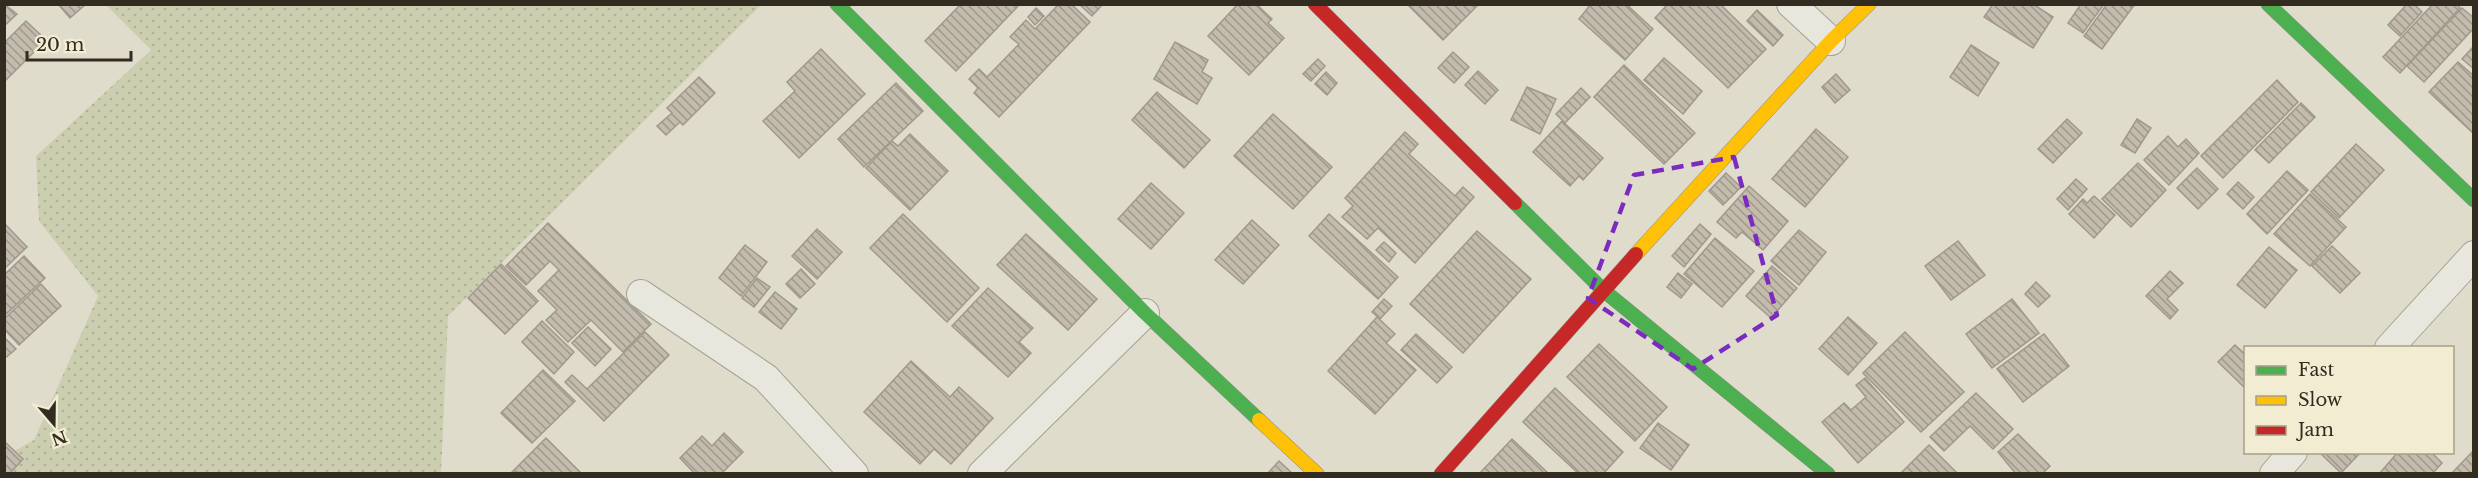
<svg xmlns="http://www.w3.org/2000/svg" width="2478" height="478" font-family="'Libre Baskerville',serif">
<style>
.grass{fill:url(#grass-dots)}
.building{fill:url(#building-back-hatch);stroke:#a0988c;stroke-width:1.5}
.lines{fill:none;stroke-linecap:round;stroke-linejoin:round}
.street-casing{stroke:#a5a195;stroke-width:30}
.fast-casing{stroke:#959085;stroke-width:15}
.slow-casing{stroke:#959085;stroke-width:15}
.jam-casing{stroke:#959085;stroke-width:15}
.street{stroke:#e8e7dd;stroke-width:28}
.fast{stroke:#4caf50;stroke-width:14}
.slow{stroke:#ffc107;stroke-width:14}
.jam{stroke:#c62828;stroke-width:14}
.marked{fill:none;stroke:#7b2cbf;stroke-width:4.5;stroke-dasharray:12 8;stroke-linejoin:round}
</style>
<defs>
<pattern id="grass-dots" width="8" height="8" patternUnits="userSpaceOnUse" patternTransform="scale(1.5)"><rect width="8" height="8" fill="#cbcfb0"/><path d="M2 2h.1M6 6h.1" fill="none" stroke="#afb297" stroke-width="1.8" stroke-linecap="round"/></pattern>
<pattern id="building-back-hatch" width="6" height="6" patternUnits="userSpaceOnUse" patternTransform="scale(1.5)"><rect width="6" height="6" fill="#c3bcad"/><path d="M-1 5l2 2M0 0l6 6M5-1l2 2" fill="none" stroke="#9f998c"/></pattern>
</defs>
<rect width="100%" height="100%" fill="#e0dccc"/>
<path class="grass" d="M106 5H761L448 316 441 473 5 474V456L34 440 98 296 39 221 36 156 151 50Z"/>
<g class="building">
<path d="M4 4 17 14 4 26Z"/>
<path d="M58 4H86L70 18Z"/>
<path d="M961 4H1020L956 71 925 41Z"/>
<path d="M1059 4H1071L1090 22 999 117 974 93 978 88 969 79 979 69 987 77 1019 44 1010 37 1026 20 1035 29Z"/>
<path d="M1079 4H1103L1092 16Z"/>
<path d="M1238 4H1256L1272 19 1268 23 1284 38 1249 75 1208 36Z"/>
<path d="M1407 4H1479L1443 40Z"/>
<path d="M1591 4H1626L1653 29 1625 60 1579 19Z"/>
<path d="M1668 4H1720L1766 49 1728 88 1655 18Z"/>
<path d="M1993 4H2033L2053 17 2033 48 1984 17Z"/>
<path d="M2081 4H2104L2083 33 2068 23Z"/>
<path d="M2107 4H2135L2102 49 2084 36Z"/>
<path d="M2407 4H2414L2422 12 2400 36 2388 25Z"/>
<path d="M2433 4H2456L2460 8 2400 73 2383 57Z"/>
<path d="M1036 8 1044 16 1035 25 1028 17Z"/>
<path d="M2462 8 2474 18V28L2424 82 2407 66Z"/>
<path d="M1757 10 1783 35 1773 46 1747 21Z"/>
<path d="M26 21 46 40 4 82V43Z"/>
<path d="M1175 42 1208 60 1202 72 1212 78 1197 104 1154 79Z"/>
<path d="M1971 45 1999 63 1978 96 1950 77Z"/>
<path d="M2474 46V69L2462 59Z"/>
<path d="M821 49 865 94 799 158 763 121 795 91 787 82Z"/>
<path d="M1453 52 1469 67 1454 83 1438 68Z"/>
<path d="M1664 58 1702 91 1683 114 1644 80Z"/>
<path d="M1318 59 1325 66 1311 81 1303 74Z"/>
<path d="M2458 62 2474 76V134L2429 92Z"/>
<path d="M1624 65 1695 133 1664 164 1594 97Z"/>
<path d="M1478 71 1498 90 1485 104 1465 85Z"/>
<path d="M1326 72 1337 83 1327 95 1315 84Z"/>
<path d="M1836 74 1850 90 1835 103 1822 87Z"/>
<path d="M699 77 715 93 683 125 680 122 666 135 657 126 672 113 667 108Z"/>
<path d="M2277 80 2298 102 2223 178 2201 156Z"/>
<path d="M896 83 923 111 864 167 838 139Z"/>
<path d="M1527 87 1556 99 1540 134 1511 120Z"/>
<path d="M1581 88 1590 97 1565 123 1556 114Z"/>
<path d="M1157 92 1210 140 1184 168 1132 120Z"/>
<path d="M2301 103 2315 117 2269 163 2255 150Z"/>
<path d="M1273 114 1332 167 1293 209 1234 156Z"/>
<path d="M2067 119 2082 133 2053 163 2038 149Z"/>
<path d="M2137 119 2151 128 2135 153 2121 145Z"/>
<path d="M1562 121 1603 158 1583 180 1579 176 1570 186 1533 152Z"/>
<path d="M1816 129 1848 157 1805 207 1772 179Z"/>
<path d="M1405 132 1418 144 1409 154 1455 196 1463 187 1474 197 1415 263 1378 228 1367 239 1342 217 1353 206 1345 198Z"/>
<path d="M910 134 948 171 910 210 866 168 892 141 898 146Z"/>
<path d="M2168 136 2178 147 2186 139 2199 153 2169 185 2144 160Z"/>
<path d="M2356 144 2384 170 2339 218 2311 192Z"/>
<path d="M2138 163 2166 190 2131 227 2102 199Z"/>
<path d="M2197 168 2218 189 2198 209 2177 188Z"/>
<path d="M2287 171 2308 190 2267 234 2247 214Z"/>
<path d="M1726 173 1741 187 1723 205 1709 191Z"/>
<path d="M2076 179 2087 189 2068 210 2057 199Z"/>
<path d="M2238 182 2254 197 2243 209 2227 194Z"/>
<path d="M1151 183 1184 213 1151 249 1118 219Z"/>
<path d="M1749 186 1788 221 1763 250 1742 232 1736 238 1717 222Z"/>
<path d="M2310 194 2346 227 2310 266 2274 234Z"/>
<path d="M2094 196 2115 215 2094 238 2069 214 2083 199 2087 203Z"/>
<path d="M903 214 979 288 947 322 870 248Z"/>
<path d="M1329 214 1398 277 1378 299 1309 236Z"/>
<path d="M1252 220 1279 245 1243 284 1215 260Z"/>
<path d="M548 223 651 324 623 352 591 320 568 342 546 320 557 310 538 291 559 270 550 261 526 285 506 266Z"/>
<path d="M5 224 27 247 4 269V224Z"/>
<path d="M1700 224 1711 234 1684 267 1672 256Z"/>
<path d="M817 229 842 252 817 279 792 256Z"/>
<path d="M1799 230 1826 252 1799 285 1771 261Z"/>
<path d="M1477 231 1531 279 1463 353 1410 304Z"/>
<path d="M1026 234 1097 299 1068 330 997 265Z"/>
<path d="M1715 238 1754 271 1722 307 1684 274Z"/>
<path d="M1958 241 1985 275 1951 300 1925 266Z"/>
<path d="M1384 242 1396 253 1389 262 1376 250Z"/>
<path d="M745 245 767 262 741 296 719 278Z"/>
<path d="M2332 246 2360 273 2340 293 2312 266Z"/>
<path d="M2269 247 2297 270 2265 308 2237 285Z"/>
<path d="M24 256 45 278 4 316V275Z"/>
<path d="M501 264 538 301 505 334 468 298Z"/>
<path d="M1772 266 1797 288 1771 318 1746 296Z"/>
<path d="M801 269 815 284 800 298 786 284Z"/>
<path d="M2170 271 2183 283 2167 299 2178 310 2170 319 2146 296Z"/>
<path d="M1678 273 1692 284 1681 298 1667 287Z"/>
<path d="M757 278 770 287 754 307 742 298Z"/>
<path d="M2036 282 2050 296 2038 307 2025 294Z"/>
<path d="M41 284 61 306 19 345 4 329V319Z"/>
<path d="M988 288 1033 328 1019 342 1031 353 1008 377 952 326Z"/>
<path d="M775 292 797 309 781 329 759 312Z"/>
<path d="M1384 299 1392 306 1380 319 1372 312Z"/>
<path d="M2012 299 2039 333 1992 368 1966 334Z"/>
<path d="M1377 317 1395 334 1386 343 1416 370 1375 414 1328 371Z"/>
<path d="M1848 317 1877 343 1848 375 1819 349Z"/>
<path d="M542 321 574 352 554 374 522 342Z"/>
<path d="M588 327 611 349 595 366 572 343Z"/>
<path d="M645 332 669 355 604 421 565 382 572 375 587 389Z"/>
<path d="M1905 332 1964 392 1921 432 1863 373Z"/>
<path d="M1416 334 1452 367 1437 383 1401 350Z"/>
<path d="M2044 334 2069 366 2023 402 1997 369Z"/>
<path d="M4 337 16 349 4 359Z"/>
<path d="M1599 344 1667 407 1635 441 1567 377Z"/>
<path d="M2235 345 2246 355V389L2218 362Z"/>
<path d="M911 361 950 397 959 387 993 418 951 464 934 449 920 464 864 412Z"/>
<path d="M543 370 575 401 532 443 501 413Z"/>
<path d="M1865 378 1904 422 1858 463 1822 422 1844 403 1851 410 1866 397 1856 385Z"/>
<path d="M1555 388 1623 452 1603 474H1579L1523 422Z"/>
<path d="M1976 393 2013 429 1993 449 1970 426 1944 451 1930 437Z"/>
<path d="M1658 423 1689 445 1671 470 1640 448Z"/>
<path d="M724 433 743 452 721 474H695L680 458 702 436 712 446Z"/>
<path d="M2018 434 2050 466 2042 474H2016L1998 452Z"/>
<path d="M546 438 582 474 512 472Z"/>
<path d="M1512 439 1549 474H1479Z"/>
<path d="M4 441 23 459 9 474H4Z"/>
<path d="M1929 445 1958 474H1900Z"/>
<path d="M2474 450V474H2451Z"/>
<path d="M2319 452H2361L2341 473Z"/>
<path d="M2398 452H2431L2442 463 2432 474H2379Z"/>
<path d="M1279 461 1293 474H1267Z"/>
</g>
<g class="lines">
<defs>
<g id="street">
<path d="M1791 4 1831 41"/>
<path d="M641 294 766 378 854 474"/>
<path d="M2389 348 2474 255"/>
<path d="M982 474 1145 313"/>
<path d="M2274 474 2293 452"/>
</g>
<g id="fast">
<path d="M837 4 1145 313 1259 420"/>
<path d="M2268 4 2474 200"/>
<path d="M1515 203 1603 290 1828 474"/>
</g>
<g id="slow">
<path d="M1636 254 1831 41 1869 4"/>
<path d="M1259 420 1317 474"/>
</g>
<g id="jam">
<path d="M1315 4 1515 203"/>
<path d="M1441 474 1636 254"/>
</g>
</defs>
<use href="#street" class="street-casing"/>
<use href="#fast" class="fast-casing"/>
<use href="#slow" class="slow-casing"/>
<use href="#jam" class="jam-casing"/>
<use href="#street" class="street"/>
<use href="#fast" class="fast"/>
<use href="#slow" class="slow"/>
<use href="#jam" class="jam"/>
</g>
<path class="marked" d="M1734 157 1777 315 1693 369 1588 298 1634 175Z"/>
<rect width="2478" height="478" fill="none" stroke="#322b1f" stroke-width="12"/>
<rect x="2244" y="346" width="210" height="108" fill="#f1ecd2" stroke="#a59f8a" stroke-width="1.5"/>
<rect x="2256" y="366" width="30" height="9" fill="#4caf50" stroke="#a59f8a" stroke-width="1.5"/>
<text x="2298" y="376" font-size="18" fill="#322b1f">Fast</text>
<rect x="2256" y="396" width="30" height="9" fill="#ffc107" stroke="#a59f8a" stroke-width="1.5"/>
<text x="2298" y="406" font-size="18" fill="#322b1f">Slow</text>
<rect x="2256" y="426" width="30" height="9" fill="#c62828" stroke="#a59f8a" stroke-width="1.5"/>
<text x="2298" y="436" font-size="18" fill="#322b1f">Jam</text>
<g transform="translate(54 424) rotate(160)" stroke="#f1ecd2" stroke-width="4.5" paint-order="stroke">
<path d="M0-4.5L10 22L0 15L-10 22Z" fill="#322b1f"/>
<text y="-9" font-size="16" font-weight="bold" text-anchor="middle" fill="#322b1f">N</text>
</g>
<path d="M27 51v9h104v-9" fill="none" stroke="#322b1f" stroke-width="3"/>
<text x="36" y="51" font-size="18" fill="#322b1f" stroke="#f1ecd2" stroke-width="4.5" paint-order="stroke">20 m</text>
</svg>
